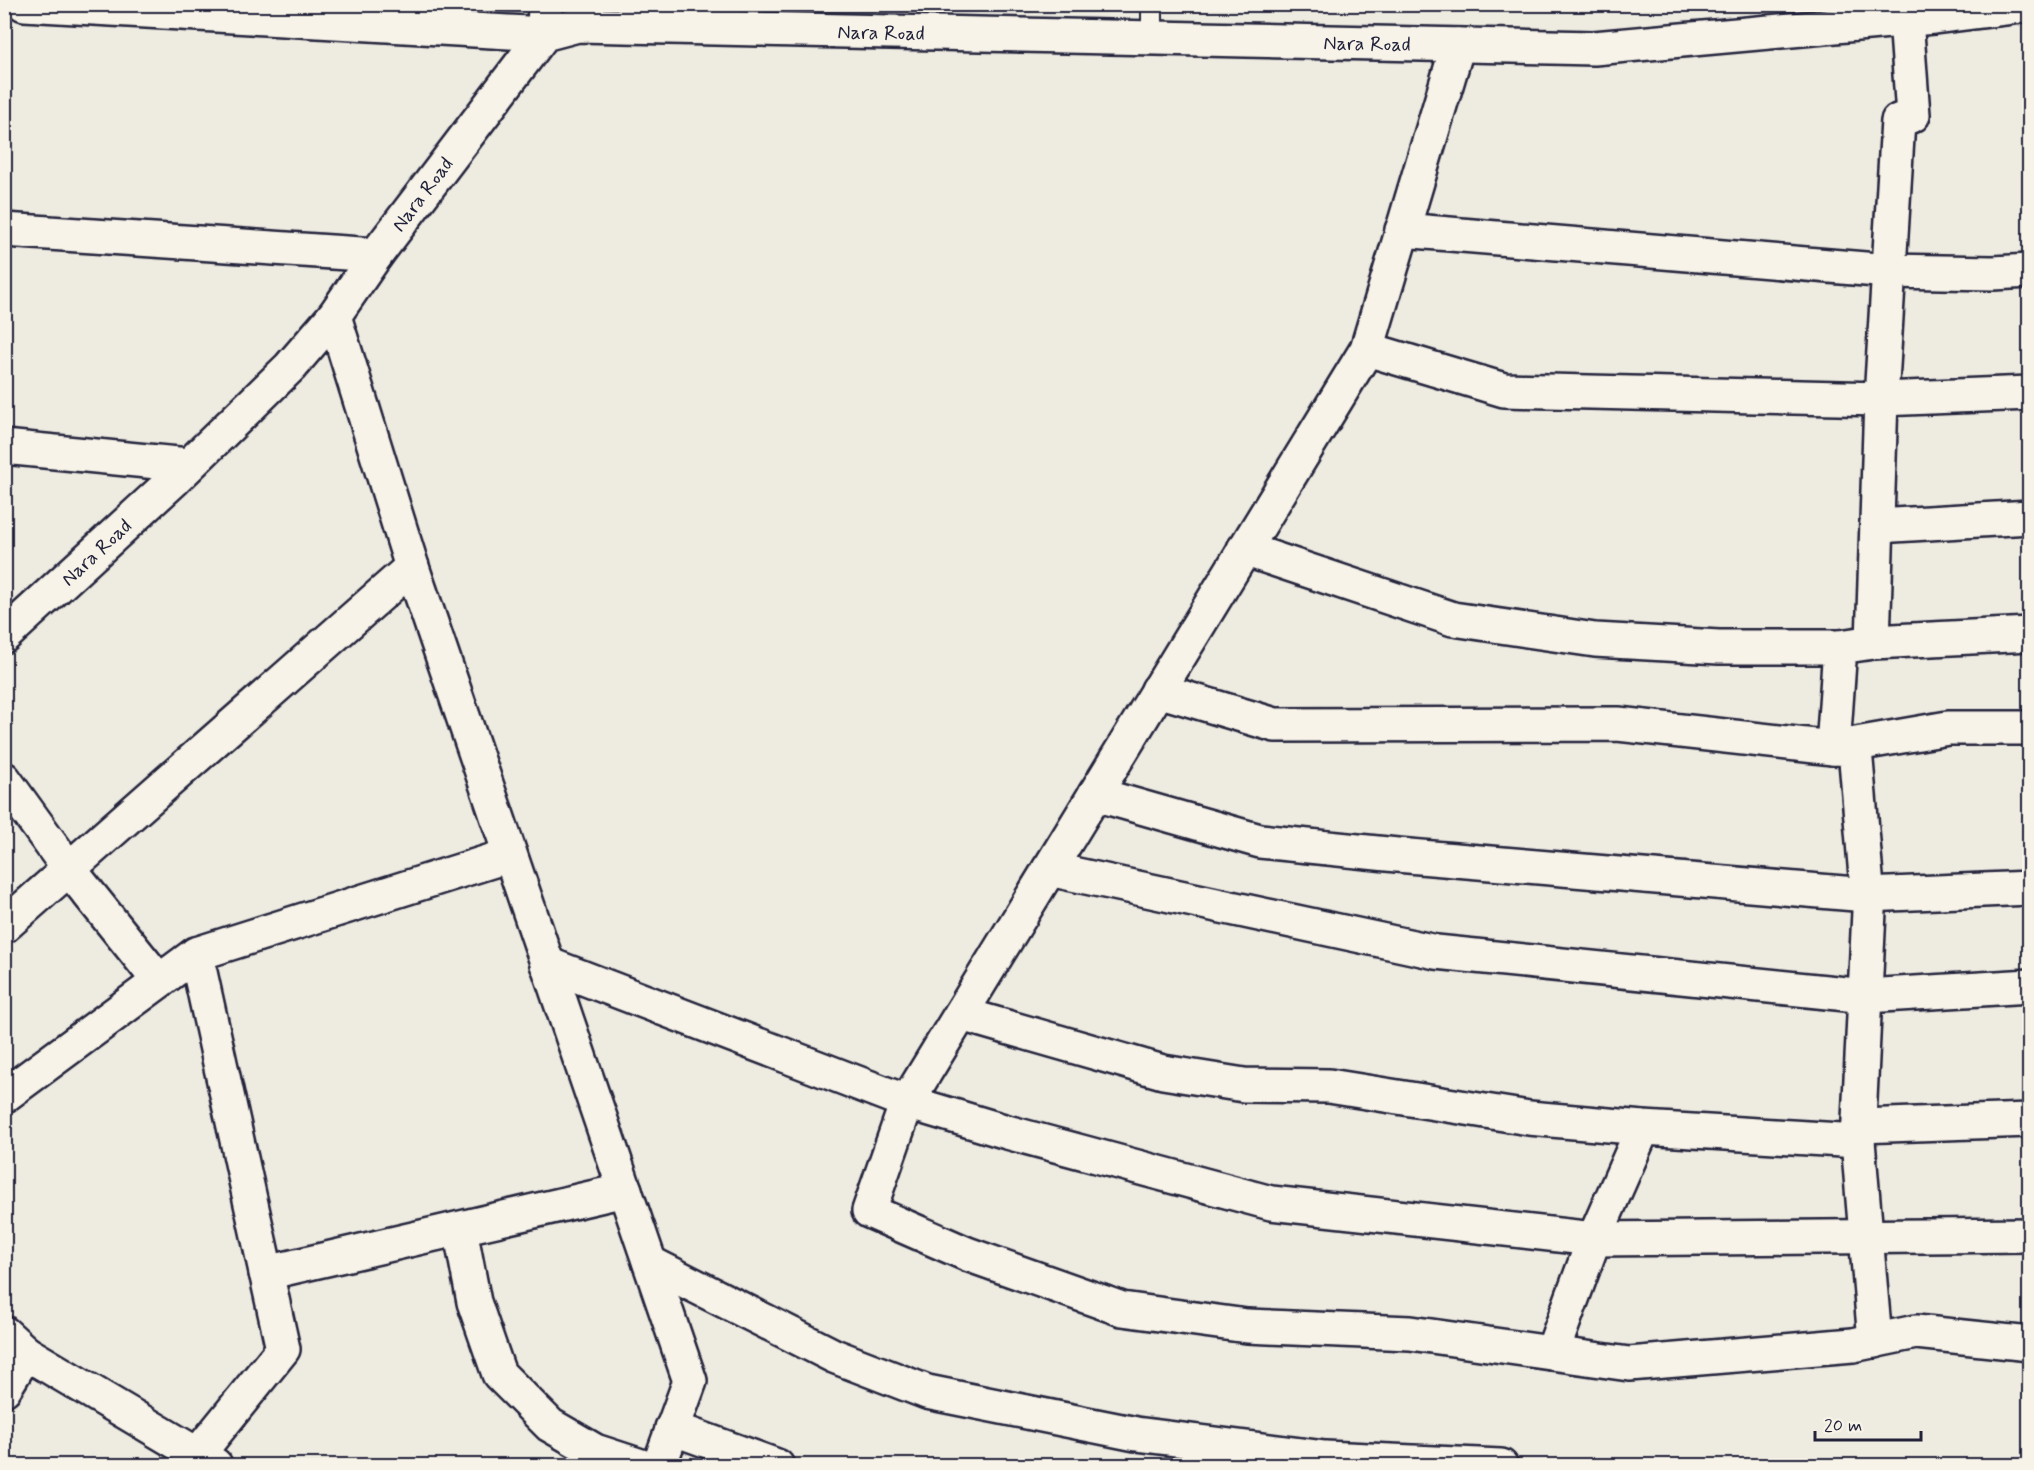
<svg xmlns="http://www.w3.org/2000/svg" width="2034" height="1470" font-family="Mynerve,sans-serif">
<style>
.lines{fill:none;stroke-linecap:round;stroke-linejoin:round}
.service-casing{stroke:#22223b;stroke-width:24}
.minor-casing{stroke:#22223b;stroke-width:38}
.secondary-casing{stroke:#22223b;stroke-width:38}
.service{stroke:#f7f3e8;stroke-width:20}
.minor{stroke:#f7f3e8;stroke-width:33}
.secondary{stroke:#f7f3e8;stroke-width:33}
.labels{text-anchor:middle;stroke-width:5;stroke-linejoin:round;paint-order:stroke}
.street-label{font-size:20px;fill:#22223b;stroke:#f7f3e8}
</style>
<rect width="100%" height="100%" fill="#eeebe1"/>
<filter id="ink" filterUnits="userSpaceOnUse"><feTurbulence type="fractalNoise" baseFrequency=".0167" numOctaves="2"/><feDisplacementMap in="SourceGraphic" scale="12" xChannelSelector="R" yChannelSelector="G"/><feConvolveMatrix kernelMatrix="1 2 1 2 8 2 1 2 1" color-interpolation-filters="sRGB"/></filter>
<g filter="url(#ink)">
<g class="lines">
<defs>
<path id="service" d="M1152 4V38"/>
<g id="minor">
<path d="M24 4 544 34 545 4"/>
<path d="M4 230 376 255"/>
<path d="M1402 230 1889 271 1993 273 2030 271"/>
<path d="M334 316 412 567 690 1381 659 1466"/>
<path d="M1367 349 1504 390 1881 399 2030 393"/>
<path d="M4 447 188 465"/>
<path d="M1877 526 2030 517"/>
<path d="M1244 549 1453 619 1595 640 1719 647H1840"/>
<path d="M1873 642 2030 634"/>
<path d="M1158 690 1275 725 1618 724 1833 748 1948 728H2030"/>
<path d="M4 779 69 869 159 981"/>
<path d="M1095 794 1260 841 1397 855 1867 895 2030 888"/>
<path d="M1049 869 1436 952 1866 996 2030 986"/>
<path d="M4 926 412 567"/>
<path d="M196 954 510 855"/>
<path d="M547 964 907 1102 1367 349 1458 45"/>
<path d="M961 1014 1163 1072 1244 1085 1329 1086 1529 1118 1643 1128 1858 1141"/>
<path d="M4 1096 196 954 283 1349 198 1454"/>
<path d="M1859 1126 2030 1120"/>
<path d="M460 1229 474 1302 499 1374 550 1425 595 1451 641 1466"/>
<path d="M2030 1235 1594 1239 1271 1203 1007 1132 907 1102 869 1211 967 1254 1122 1309 1247 1326 1410 1333 1629 1364 1853 1345 1916 1332 2030 1344"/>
<path d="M650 1263 834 1356 927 1392 1136 1434 1325 1458 1501 1466"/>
<path d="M266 1273 625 1190"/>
<path d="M4 1333 26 1353"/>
<path d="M1875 1341 1858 1141 1869 911 1855 749 1833 748 1840 647 1873 642 1881 399 1898 121 1913 115 1906 19"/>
<path d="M1552 1353 1594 1239 1643 1128"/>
<path d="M4 1389 26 1353 215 1465"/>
<path d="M672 1428 777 1466"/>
</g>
<path id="secondary" d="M4 636 175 479 290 367 334 316 376 255 544 34 578 25 1594 48 1934 17 2030 5"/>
</defs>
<use href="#service" class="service-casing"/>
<use href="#minor" class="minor-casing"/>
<use href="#secondary" class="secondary-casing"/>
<use href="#service" class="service"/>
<use href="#minor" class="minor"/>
<use href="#secondary" class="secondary"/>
</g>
</g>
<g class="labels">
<g class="street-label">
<text transform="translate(881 32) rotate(1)" y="7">Nara Road</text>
<text transform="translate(1367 43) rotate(1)" y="7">Nara Road</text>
<text transform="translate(422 194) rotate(-53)" y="7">Nara Road</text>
<text transform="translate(96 552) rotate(-43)" y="7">Nara Road</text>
</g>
</g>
<rect width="2034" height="1470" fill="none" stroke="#f7f3e8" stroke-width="24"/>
<rect x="12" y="12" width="2010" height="1446" fill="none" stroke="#22223b" stroke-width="2" filter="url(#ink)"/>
<path d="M1815 1431v9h106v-9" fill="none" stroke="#22223b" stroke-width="3"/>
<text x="1824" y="1431" font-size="18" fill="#22223b" stroke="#f7f3e8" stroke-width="4.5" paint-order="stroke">20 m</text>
</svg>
